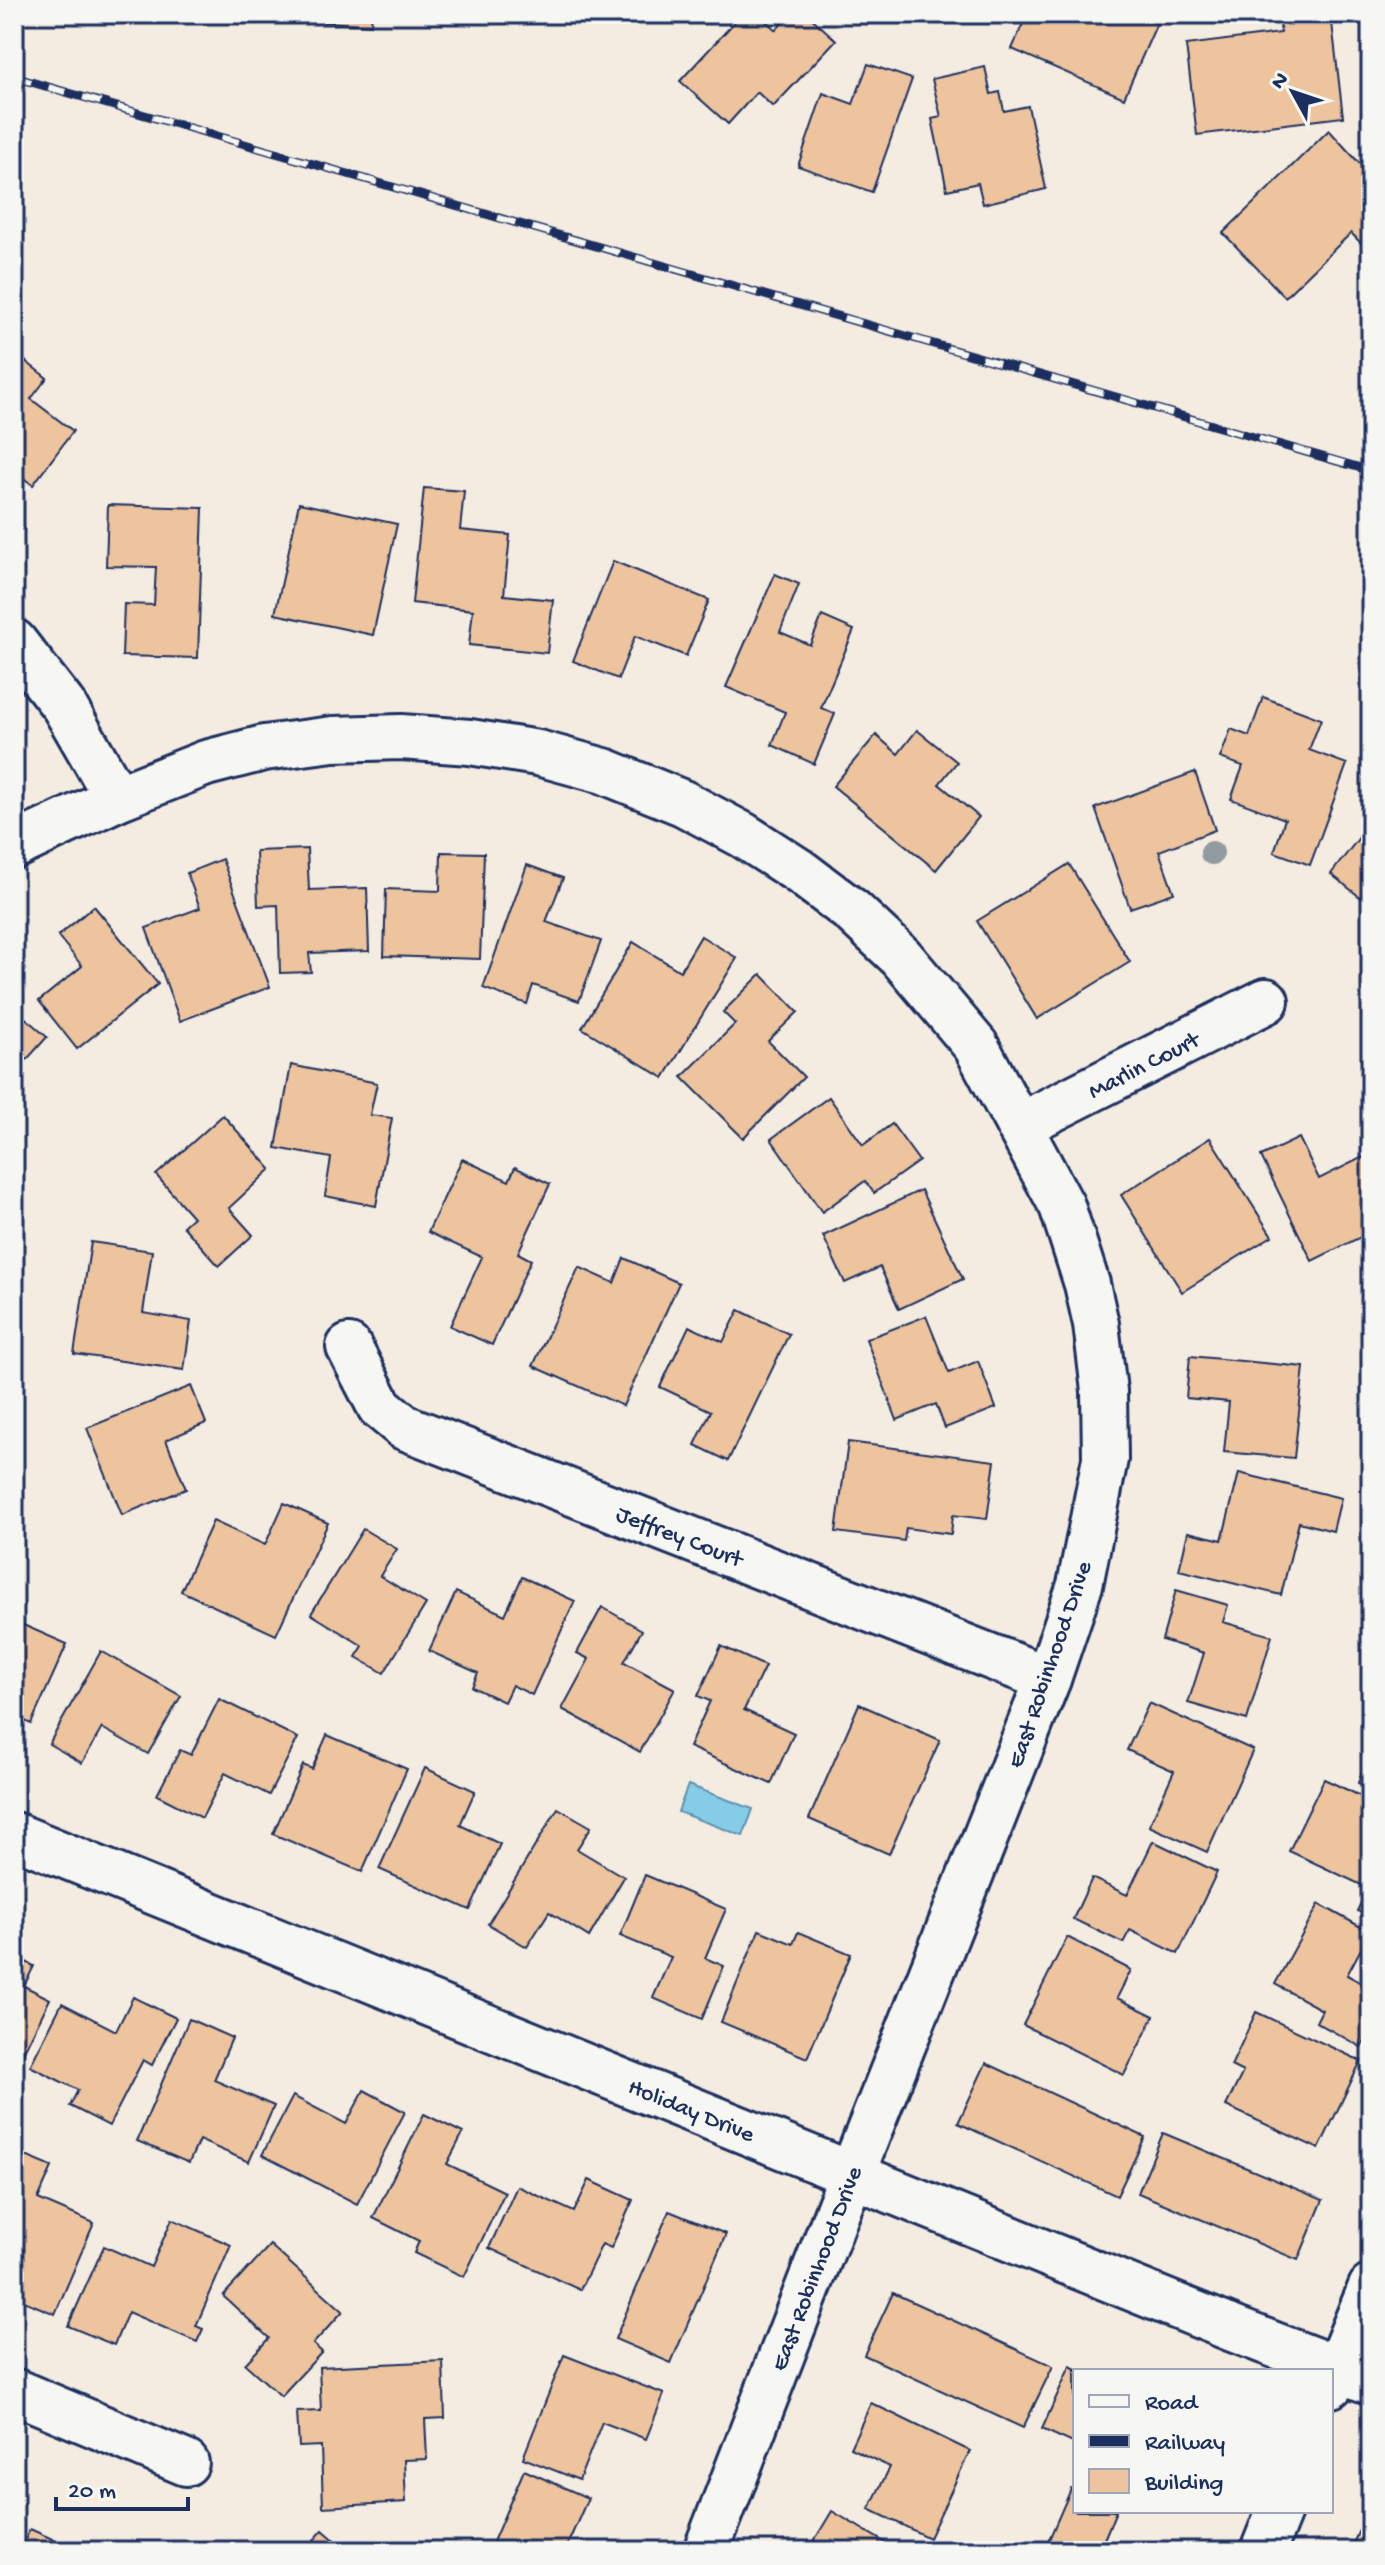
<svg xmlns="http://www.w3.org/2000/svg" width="1385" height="2565" font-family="'Gochi Hand',sans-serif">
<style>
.water{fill:#85cde6;stroke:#5b8eb0;stroke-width:2}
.building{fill:#edc49d;stroke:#1b2f5e;stroke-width:2}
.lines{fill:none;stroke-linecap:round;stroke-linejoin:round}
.minor-casing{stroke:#1b2f5e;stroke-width:50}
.minor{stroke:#f6f6f2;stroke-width:44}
.rail-casing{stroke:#1b2f5e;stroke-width:9}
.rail{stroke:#f6f6f2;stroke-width:6;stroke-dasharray:18;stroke-linecap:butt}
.tree{fill:#929ba0}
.labels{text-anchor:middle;stroke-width:6;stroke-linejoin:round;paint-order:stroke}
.street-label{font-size:24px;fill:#1b2f5e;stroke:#f6f6f2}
</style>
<rect width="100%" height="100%" fill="#f4ece1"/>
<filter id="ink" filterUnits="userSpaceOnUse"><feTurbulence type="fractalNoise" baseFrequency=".0125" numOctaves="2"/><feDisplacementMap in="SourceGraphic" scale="16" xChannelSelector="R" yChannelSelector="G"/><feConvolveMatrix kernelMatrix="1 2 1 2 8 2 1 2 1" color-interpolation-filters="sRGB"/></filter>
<g filter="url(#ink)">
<path class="water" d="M688 1785 753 1809 743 1836 678 1812Z"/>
<g class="building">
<path d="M295 14H372L371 25 294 20Z"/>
<path d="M742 14H758L776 30 790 14H807L836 40 773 107 757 92 728 124 680 81Z"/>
<path d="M1027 14H1050L1066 21 1069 14H1138L1157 23 1124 98 1012 49Z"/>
<path d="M1278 14H1331L1343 117 1197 135 1186 45 1281 33Z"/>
<path d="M868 64 912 79 872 192 798 166 823 93 853 104Z"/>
<path d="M985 67 991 94 1000 92 1004 111 1028 106 1046 189 983 204 978 183 947 190 932 119 941 117 932 79Z"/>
<path d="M1329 130 1371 176V253L1351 233 1285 297 1223 233Z"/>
<path d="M20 357 47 378 31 399 73 431 33 485 14 471V365Z"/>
<path d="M424 488 464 491 460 530 510 535 504 595 553 600 547 653 469 645 473 610 412 603Z"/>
<path d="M299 503 397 524 373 635 275 614Z"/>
<path d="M108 505 203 508 198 658 122 656 124 604 154 605 156 567 106 566Z"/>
<path d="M613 561 709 600 686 656 635 636 618 679 573 661Z"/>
<path d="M775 574 799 584 780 632 810 645 822 616 854 630 821 708 835 714 814 764 772 745 785 712 726 687Z"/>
<path d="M1263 697 1321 719 1309 750 1347 764 1310 865 1274 852 1285 819 1231 799 1243 766 1220 758 1231 729 1249 736Z"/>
<path d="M917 730 957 762 939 784 979 817 936 870 833 786 876 735 898 754Z"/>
<path d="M1195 772 1215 830 1159 851 1174 893 1130 908 1095 808Z"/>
<path d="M1371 822V904L1370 905 1331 874Z"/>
<path d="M307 849 309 890 367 888 369 951 309 953 311 972 280 973 278 905 258 906 256 851Z"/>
<path d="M441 852 484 853 480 959 384 956 386 889 440 891Z"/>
<path d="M222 859 270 987 180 1021 146 928 200 908 187 873Z"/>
<path d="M1069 864 1130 962 1037 1019 977 921Z"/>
<path d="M527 865 563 878 546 922 601 941 579 1001 533 985 527 1004 483 988Z"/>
<path d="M94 906 158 984 77 1049 39 1001 82 966 58 936Z"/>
<path d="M701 936 737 958 664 1078 582 1028 633 942 680 971Z"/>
<path d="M761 974 798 1012 768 1041 804 1077 743 1138 682 1077 735 1024 723 1012Z"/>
<path d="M14 1008 47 1037 14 1074Z"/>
<path d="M291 1065 377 1083 370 1115 392 1118 376 1206 325 1196 331 1158 276 1148Z"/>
<path d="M829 1097 863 1145 892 1124 919 1161 874 1193 865 1181 822 1212 771 1139Z"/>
<path d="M223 1115 271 1169 229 1208 253 1235 219 1266 183 1226 193 1217 156 1175Z"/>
<path d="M1210 1138 1272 1236 1182 1292 1121 1195Z"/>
<path d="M1299 1138 1319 1179 1367 1155 1371 1164V1232L1312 1261 1261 1156Z"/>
<path d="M462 1159 509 1181 515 1167 550 1184 518 1253 531 1260 492 1345 450 1326 482 1257 428 1232Z"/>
<path d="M921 1190 963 1279 899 1309 880 1267 845 1283 823 1236Z"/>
<path d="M91 1242 152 1251 143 1313 191 1321 184 1370 74 1354Z"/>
<path d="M624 1258 679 1283 623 1406 533 1366 579 1267 614 1283Z"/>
<path d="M739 1310 789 1334 728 1461 695 1445 711 1411 660 1387 689 1326 723 1342Z"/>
<path d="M926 1316 949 1373 978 1361 996 1408 945 1428 936 1404 897 1420 866 1339Z"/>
<path d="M1190 1356 1304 1367 1294 1458 1224 1452 1229 1402 1186 1398Z"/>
<path d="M191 1386 206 1423 166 1440 186 1489 122 1515 87 1428Z"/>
<path d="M848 1442 995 1461 987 1519 953 1515 951 1534 906 1528 904 1541 836 1532Z"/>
<path d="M1239 1473 1341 1498 1333 1531 1299 1522 1281 1595 1179 1570 1188 1532 1222 1540Z"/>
<path d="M284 1503 328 1523 276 1635 181 1591 213 1521 265 1545Z"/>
<path d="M363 1529 397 1549 380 1576 426 1604 384 1673 356 1657 363 1646 311 1614Z"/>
<path d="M522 1577 575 1601 532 1695 512 1685 504 1702 472 1687 478 1673 429 1651 456 1592 505 1615Z"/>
<path d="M1176 1590 1228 1605 1223 1622 1272 1636 1247 1720 1188 1703 1204 1653 1162 1640Z"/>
<path d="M602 1607 642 1630 624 1662 675 1689 640 1752 562 1709 589 1659 577 1653Z"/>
<path d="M14 1621 67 1644 31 1724 14 1716Z"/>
<path d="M721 1646 765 1666 744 1710 794 1733 771 1784 689 1747 710 1701 698 1696Z"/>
<path d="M101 1651 181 1696 148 1754 102 1728 82 1763 49 1744Z"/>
<path d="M219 1699 298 1738 269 1795 225 1773 202 1818 157 1795 180 1750 191 1755Z"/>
<path d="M1149 1703 1253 1750 1207 1852 1149 1826 1174 1771 1127 1750Z"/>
<path d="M859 1704 940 1740 889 1854 809 1819Z"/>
<path d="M327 1735 407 1769 362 1872 273 1834 303 1765 312 1769Z"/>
<path d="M1371 1751V1788L1358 1783Z"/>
<path d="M425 1768 475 1791 460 1825 500 1844 470 1910 379 1869Z"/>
<path d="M1324 1779 1371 1801V1917L1357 1911 1368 1888 1289 1851Z"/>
<path d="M558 1808 591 1827 577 1849 624 1877 589 1937 549 1912 527 1947 488 1924Z"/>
<path d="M1153 1841 1217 1872 1178 1954 1130 1930 1123 1943 1073 1919 1092 1878 1127 1895Z"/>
<path d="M645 1875 726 1909 705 1958 724 1966 702 2019 653 1998 671 1957 620 1936Z"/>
<path d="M1319 1904 1370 1932 1347 1975 1371 1988V2028L1361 2047 1316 2022 1322 2010 1275 1984Z"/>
<path d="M759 1930 793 1944 798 1932 851 1954 807 2058 721 2022Z"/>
<path d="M1067 1937 1131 1970 1117 1998 1154 2016 1124 2075 1023 2025Z"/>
<path d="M14 1956 34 1966 24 1986 50 1999 16 2067 14 2066Z"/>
<path d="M133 1997 176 2018 152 2065 143 2060 109 2126 70 2106 78 2090 30 2066 62 2003 116 2031Z"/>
<path d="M1256 2012 1361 2061 1319 2149 1226 2106 1243 2072 1231 2066Z"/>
<path d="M189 2019 232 2038 214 2080 274 2106 249 2162 199 2140 189 2163 137 2141Z"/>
<path d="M986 2063 1145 2137 1117 2196 958 2123Z"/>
<path d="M364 2090 405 2112 357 2204 262 2155 293 2096 346 2124Z"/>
<path d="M424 2114 463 2133 447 2164 505 2192 464 2277 414 2253 419 2241 373 2218Z"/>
<path d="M1163 2133 1323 2200 1298 2260 1138 2193Z"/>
<path d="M14 2151 52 2167 38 2199 94 2223 55 2314 14 2297V2288L22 2270 14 2267Z"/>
<path d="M589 2180 633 2200 611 2248 602 2244 580 2290 489 2248 517 2186 574 2212Z"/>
<path d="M669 2211 726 2234 671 2363 615 2339Z"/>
<path d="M172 2219 231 2245 196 2326 203 2329 197 2342 128 2312 114 2345 68 2326 104 2246 151 2267Z"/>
<path d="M270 2245 343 2311 313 2344 322 2352 281 2396 245 2364 269 2338 223 2296Z"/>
<path d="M893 2293 1053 2366 1023 2428 864 2355Z"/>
<path d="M564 2355 664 2394 646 2439 602 2422 579 2480 523 2458Z"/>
<path d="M443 2361 445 2418 425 2419 427 2459 404 2460 406 2502 323 2507 321 2446 299 2447 297 2412 321 2411 319 2367Z"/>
<path d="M1070 2366 1080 2371H1075V2444L1042 2429Z"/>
<path d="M871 2403 970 2451 929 2538 869 2509 890 2467 850 2448Z"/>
<path d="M524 2470 588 2498 565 2550 567 2551H489Z"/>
<path d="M1071 2489 1075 2491V2511H1116L1100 2549 1104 2551H1044Z"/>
<path d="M1371 2502V2551H1350Z"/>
<path d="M832 2511 899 2551H808Z"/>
<path d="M30 2529 79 2551H20Z"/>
<path d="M323 2530 347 2551H304Z"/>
</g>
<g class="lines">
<defs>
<g id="minor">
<path d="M14 642 64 706 117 798"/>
<path d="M14 846 117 798 206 763 264 748 333 739 401 737 470 742 538 753 604 771 683 803 743 835 799 871 852 911 901 957 976 1046 1062 1206 1087 1284 1096 1324 1104 1391 1105 1459 1080 1585 1048 1679 852 2174 706 2551"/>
<path d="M1019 1126 1266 1001"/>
<path d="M349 1347 380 1407 404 1427 1048 1679"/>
<path d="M14 1835 1233 2329 1371 2382"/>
<path d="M1331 2385 1371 2287"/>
<path d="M14 2391 186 2463"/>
<path d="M1263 2551 1279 2511"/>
</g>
</defs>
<use href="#minor" class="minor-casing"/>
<use href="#minor" class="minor"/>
<defs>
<path id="rail" d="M14 77 1371 471"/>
</defs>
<use href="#rail" class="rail-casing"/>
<use href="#rail" class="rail"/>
</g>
<circle class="tree" cx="1212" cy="853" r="12"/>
</g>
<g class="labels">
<g class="street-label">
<text transform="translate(1143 1064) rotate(-27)" y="8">Marlin Court</text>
<text transform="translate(680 1535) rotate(21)" y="8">Jeffrey Court</text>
<text transform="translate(1048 1664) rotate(-71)" y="8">East Robinhood Drive</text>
<text transform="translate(692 2109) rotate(22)" y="8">Holiday Drive</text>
<text transform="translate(815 2268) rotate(-69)" y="8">East Robinhood Drive</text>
</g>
</g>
<rect width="1385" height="2565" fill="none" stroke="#f6f6f2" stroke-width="48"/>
<rect x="24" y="24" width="1337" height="2517" fill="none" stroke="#1b2f5e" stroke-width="3" filter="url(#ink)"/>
<rect x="1073" y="2369" width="260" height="144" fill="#f6f6f2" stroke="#9ea6b7" stroke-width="2"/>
<rect x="1089" y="2395" width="40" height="12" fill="#f6f6f2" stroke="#9ea6b7" stroke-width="2"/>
<text x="1145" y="2409" font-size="24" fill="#1b2f5e">Road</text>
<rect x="1089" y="2435" width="40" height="12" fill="#1b2f5e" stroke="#9ea6b7" stroke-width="2"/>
<text x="1145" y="2449" font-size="24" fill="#1b2f5e">Railway</text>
<rect x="1089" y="2469" width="40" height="24" fill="#edc49d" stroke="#9ea6b7" stroke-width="2"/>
<text x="1145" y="2489" font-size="24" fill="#1b2f5e">Building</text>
<g transform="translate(1293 92) rotate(310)" stroke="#f6f6f2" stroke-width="6" paint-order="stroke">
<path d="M0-6L14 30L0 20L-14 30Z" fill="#1b2f5e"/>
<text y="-12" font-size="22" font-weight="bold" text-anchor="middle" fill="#1b2f5e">N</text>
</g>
<path d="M56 2497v12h132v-12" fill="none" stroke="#1b2f5e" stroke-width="4"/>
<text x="68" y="2497" font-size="24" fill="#1b2f5e" stroke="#f6f6f2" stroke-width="6" paint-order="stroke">20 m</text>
</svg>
